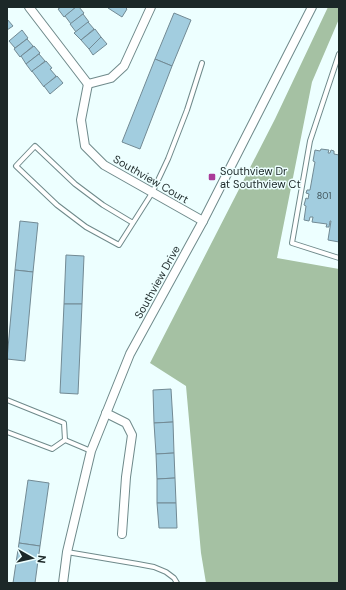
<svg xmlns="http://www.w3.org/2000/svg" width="346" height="590" font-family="'DM Sans',sans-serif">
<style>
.forest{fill:#a5c1a3}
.building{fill:#a2cddf;stroke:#728a94}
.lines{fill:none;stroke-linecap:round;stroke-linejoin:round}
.service-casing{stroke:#6f8a8b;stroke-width:6}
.minor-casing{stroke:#6f8a8b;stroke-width:10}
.service{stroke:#fff;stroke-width:4}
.minor{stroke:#fff;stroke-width:8}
.poi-dot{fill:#aa3b99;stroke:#edffff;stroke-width:1.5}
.labels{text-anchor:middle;stroke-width:3;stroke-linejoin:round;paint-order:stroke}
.number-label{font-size:9px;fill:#3e5156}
.poi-label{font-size:11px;fill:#1c2828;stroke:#edffff;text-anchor:start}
.street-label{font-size:11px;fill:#1c2828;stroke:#edffff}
</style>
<rect width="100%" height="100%" fill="#edffff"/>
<path class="forest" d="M328 7H339V19L312 82 277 258 339 269V583H206L201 553 186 386 150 363 275 119Z"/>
<g class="building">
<path d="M61 7H76L64 17 58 9Z"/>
<path d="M76 7H79L84 13 71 24 65 16Z"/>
<path d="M108 7H125L127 9 122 17 108 8Z"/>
<path d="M174 13 191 20 172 66 155 59Z"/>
<path d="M83 14 89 22 76 32 70 24Z"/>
<path d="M7 19 13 26 7 30Z"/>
<path d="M88 22 94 29 81 40 74 33Z"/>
<path d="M95 29 101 37 89 49 81 40Z"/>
<path d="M22 30 28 38 15 48 9 41Z"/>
<path d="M101 37 107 44 93 55 89 49Z"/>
<path d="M27 39 33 46 20 57 14 49Z"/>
<path d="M34 46 40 53 26 64 21 56Z"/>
<path d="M39 54 45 61 32 72 26 64Z"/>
<path d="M155 59 172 66 140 149 122 142Z"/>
<path d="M46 61 52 68 50 69 56 76 44 87 32 71Z"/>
<path d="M57 76 63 83 50 94 44 86Z"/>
<path d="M321 149 329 150 328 153H330L331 150 334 151V154L339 155V242L328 240 331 221H330L329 227H326L327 224 312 222 313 217H310L309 221 304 220 306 206 304 205 306 198 308 199 309 194 306 193 307 190H310L315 162 313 161 315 150 320 151Z"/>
<path d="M20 221 38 223 33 272 15 270Z"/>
<path d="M66 255 84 256 82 304H64Z"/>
<path d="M15 270 33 272 25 361 7 359Z"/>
<path d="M64 304H82L78 394 60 393Z"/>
<path d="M171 389 173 422 154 423 153 390Z"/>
<path d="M173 422 174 453 156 454 154 423Z"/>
<path d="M174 453 175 478 157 479 156 454Z"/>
<path d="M175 478 176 503H157V479Z"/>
<path d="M28 480 49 483 40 546 19 543Z"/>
<path d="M157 503H176L177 528H159Z"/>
<path d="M19 543 40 546 35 583H13Z"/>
</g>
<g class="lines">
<defs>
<g id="service">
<path d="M339 54 310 141 292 243 339 258"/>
<path d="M133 223 103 205 75 184 35 146 16 166 57 205 86 227 119 245 152 193 168 159 187 110 202 63"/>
<path d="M7 400 64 423 65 440 52 449 7 432"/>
<path d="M65 440 91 451"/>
<path d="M67 552 138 564 154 567 166 572 174 578 177 583"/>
</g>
<g id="minor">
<path d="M29 7 88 84"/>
<path d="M88 84 81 120 85 146 104 165 203 221"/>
<path d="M88 84 111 78 124 66 151 7"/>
<path d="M106 413 126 423 132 435 126 477 122 534"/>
<path d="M63 583 67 552 91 451 130 354 203 221 312 7"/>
</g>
</defs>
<use href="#service" class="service-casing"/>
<use href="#minor" class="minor-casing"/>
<use href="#service" class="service"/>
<use href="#minor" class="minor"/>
</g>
<rect class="poi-dot" x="208" y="173" width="8" height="8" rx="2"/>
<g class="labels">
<g class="number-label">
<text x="324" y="199">801</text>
</g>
<g class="poi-label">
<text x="220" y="175">Southview Dr<tspan x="220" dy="13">at Southview Ct</tspan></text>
</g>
<g class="street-label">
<text transform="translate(151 179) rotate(30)" y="4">Southview Court</text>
<text transform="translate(157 282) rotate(-61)" y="4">Southview Drive</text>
</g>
</g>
<rect width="346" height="590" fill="none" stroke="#1c2828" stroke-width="16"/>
<g transform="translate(32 558) rotate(98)" stroke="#edffff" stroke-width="3" paint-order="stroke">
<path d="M0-3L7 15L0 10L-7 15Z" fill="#1c2828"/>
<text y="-6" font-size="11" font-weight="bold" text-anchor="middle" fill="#1c2828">N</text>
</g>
</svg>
